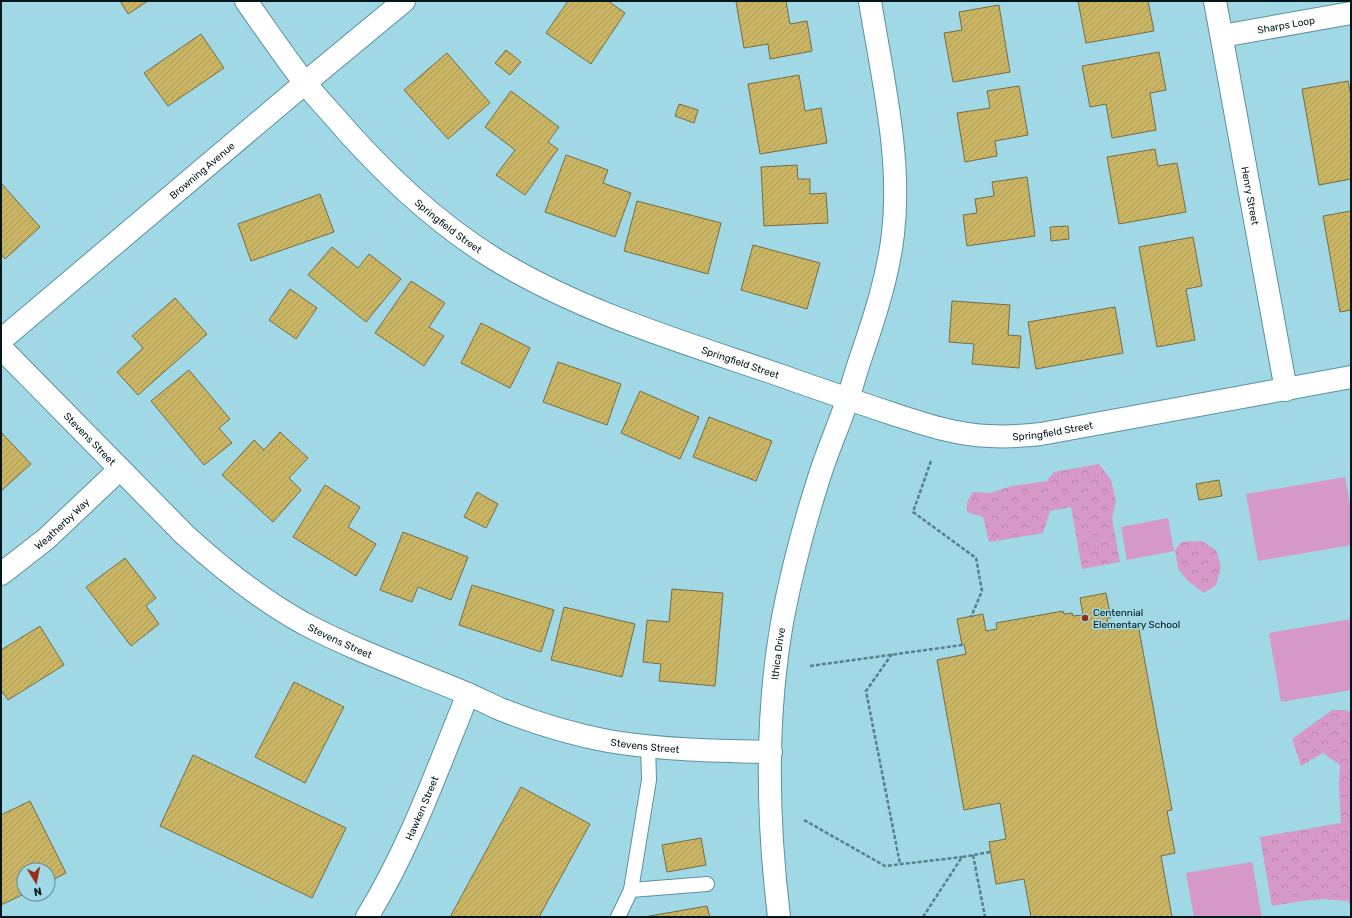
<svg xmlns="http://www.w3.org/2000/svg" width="1352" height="918" font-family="Rubik,sans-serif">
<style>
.green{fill:#d598c7}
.park{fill:url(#park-crowns)}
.building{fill:url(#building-hatch);stroke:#776c42}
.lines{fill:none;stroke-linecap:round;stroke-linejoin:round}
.lane-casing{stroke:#5b919e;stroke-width:16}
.street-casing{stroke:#5b919e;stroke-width:24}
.path{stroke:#58808a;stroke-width:2.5;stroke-dasharray:4 2;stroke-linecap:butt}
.lane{stroke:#fff;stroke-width:14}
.street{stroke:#fff;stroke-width:22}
.poi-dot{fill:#972f15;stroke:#a0d8e6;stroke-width:1.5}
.labels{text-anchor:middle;stroke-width:3;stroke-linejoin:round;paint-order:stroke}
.street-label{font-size:10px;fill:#02171c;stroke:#a0d8e6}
.poi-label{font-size:10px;fill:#02171c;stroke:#a0d8e6;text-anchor:start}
</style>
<defs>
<pattern id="park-crowns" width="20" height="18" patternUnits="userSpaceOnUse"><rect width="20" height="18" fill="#d598c7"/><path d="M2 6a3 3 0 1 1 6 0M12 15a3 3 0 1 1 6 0" fill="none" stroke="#b582aa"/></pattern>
<pattern id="building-hatch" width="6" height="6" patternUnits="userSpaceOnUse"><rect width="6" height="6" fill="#cab565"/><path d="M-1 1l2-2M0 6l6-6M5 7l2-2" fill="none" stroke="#ac9b57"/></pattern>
</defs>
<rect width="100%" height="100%" fill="#a0d8e6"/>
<g class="green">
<path d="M1345 477 1351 510V545L1258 561 1246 494Z"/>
<path d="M1168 518 1174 551 1127 560 1121 527Z"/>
<path d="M1351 619V690L1281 702 1269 633Z"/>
<path d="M1252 862 1262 917H1194L1186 873Z"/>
</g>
<g class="park">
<path d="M1099 464 1111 480 1116 502 1112 518 1120 562 1082 569 1071 507 1050 511 1043 533 989 542 983 517 967 512V502L973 492 990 493 1012 486 1047 481 1054 472Z"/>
<path d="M1202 541 1216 550 1221 567 1216 585 1204 593 1188 581 1178 569 1175 550 1181 542Z"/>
<path d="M1332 710H1347L1351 713V906L1348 901 1323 899 1302 901 1272 906 1260 837 1341 823 1339 787 1340 765 1323 753 1301 766 1292 739Z"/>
</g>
<g class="building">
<path d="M120 1H148L128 14Z"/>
<path d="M568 1H608L625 13 591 64 546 33Z"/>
<path d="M743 1H786L790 24 807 21 812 51 770 59 768 44 744 48 736 2Z"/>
<path d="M1078 1H1148L1154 31 1086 43Z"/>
<path d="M999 5 1010 72 953 82 944 33 962 30 959 12Z"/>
<path d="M201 34 224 68 168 106 144 73Z"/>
<path d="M506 50 521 62 510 75 495 63Z"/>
<path d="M1159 52 1166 90 1150 93 1156 130 1112 138 1106 104 1090 107 1082 66Z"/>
<path d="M447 53 490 103 448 139 404 90Z"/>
<path d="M799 75 805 111 821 108 827 143 760 154 748 84Z"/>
<path d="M1348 81 1351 95V179L1319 185 1302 89Z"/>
<path d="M1019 86 1028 135 995 141 997 156 965 162 957 113 990 108 987 91Z"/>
<path d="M511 91 559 127 548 142 558 149 525 195 496 175 515 150 485 127Z"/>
<path d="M679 104 698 110 694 123 675 116Z"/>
<path d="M1155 149 1158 166 1177 163 1186 212 1119 224 1107 157Z"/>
<path d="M566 155 608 170 603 183 631 193 615 237 545 212Z"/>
<path d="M797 165 798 179H810V194L826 193 828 223 764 226 761 167Z"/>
<path d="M1027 177 1035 236 967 246 963 215 977 213 975 199 994 196 992 182Z"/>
<path d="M1 183 40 227 5 259 1 254Z"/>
<path d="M320 194 334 232 251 261 238 224Z"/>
<path d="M637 201 721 223 708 274 624 251Z"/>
<path d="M1351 211V310L1340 312 1323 216Z"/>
<path d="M1068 226 1069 239 1051 241 1050 227Z"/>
<path d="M1193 237 1202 286 1186 289 1195 340 1157 347 1139 247Z"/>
<path d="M753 245 820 263 807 309 741 290Z"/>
<path d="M332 247 358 268 369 254 401 279 366 322 308 275Z"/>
<path d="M411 281 445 303 429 327 444 336 424 366 375 333Z"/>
<path d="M290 289 317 308 296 339 269 320Z"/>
<path d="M175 298 207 334 138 395 117 372 143 348 132 336Z"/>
<path d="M952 301 1010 305 1008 335 1021 336 1019 368 972 364 974 344 949 342Z"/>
<path d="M1115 307 1123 353 1036 369 1028 322Z"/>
<path d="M481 323 530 348 510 388 461 363Z"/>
<path d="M558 362 621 384 607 425 543 402Z"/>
<path d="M189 370 230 419 219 428 232 443 204 465 151 401Z"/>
<path d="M640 391 699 417 680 459 621 433Z"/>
<path d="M709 417 772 441 756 481 693 457Z"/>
<path d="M1 432 31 464 1 491Z"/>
<path d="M280 432 308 458 289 478 301 490 273 522 222 475 254 440 264 450Z"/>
<path d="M1219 480 1222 496 1199 500 1196 484Z"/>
<path d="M325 485 360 507 348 527 376 544 356 576 293 537Z"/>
<path d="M477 492 498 504 486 528 464 517Z"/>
<path d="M403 532 468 557 451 600 418 587 412 602 380 590Z"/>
<path d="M125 558 156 598 146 606 159 624 131 646 86 587Z"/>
<path d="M472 585 554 610 541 652 459 625Z"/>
<path d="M672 589 723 593 715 686 659 681 661 664 643 662 647 620 669 622Z"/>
<path d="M1106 593 1111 618H1107L1109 630 1138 624 1172 810 1167 811 1175 853 1161 856 1172 917H1031L1024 879 996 884 989 842 1006 839 1000 803 964 810 937 660 966 654 964 644 962 645 957 619 983 614 986 631 997 629 996 623 1063 611 1064 614 1072 613 1073 616 1083 615 1080 598Z"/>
<path d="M564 607 635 624 622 677 551 660Z"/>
<path d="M40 626 64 665 8 700 1 690V650Z"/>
<path d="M294 682 344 707 305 783 255 757Z"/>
<path d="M193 755 346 828 312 898 160 826Z"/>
<path d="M521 787 590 824 539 917H450Z"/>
<path d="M30 801 66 873 48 882V870H24V894L1 905V815Z"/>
<path d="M701 838 706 865 667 872 662 845Z"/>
<path d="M707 906 710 917H644Z"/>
</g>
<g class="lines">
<defs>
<g id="lane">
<path d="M631 890 707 884"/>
<path d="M618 917 631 890 649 780 648 746"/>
</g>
<g id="street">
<path id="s1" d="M246 1C265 28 284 56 304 82 313 93 322 103 332 114 379 169 432 220 493 258 583 313 686 343 785 377 821 390 857 402 893 414 924 424 956 435 989 436 1006 437 1024 436 1041 434L1351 377"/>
<path id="s2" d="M1215 1 1286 390"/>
<path id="s3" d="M1222 36 1351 13"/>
<path id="s4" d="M1 340 305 83 404 1"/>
<path id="s5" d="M1 348 185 535C221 568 260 599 303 623 356 651 413 671 468 694 479 699 489 704 500 709 535 723 571 734 608 741 662 750 716 751 771 752"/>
<path id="s6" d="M1 574 46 539 120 469"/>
<path id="s7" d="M367 917C410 847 437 770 468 694"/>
<path id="s8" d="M779 917C767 818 765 716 783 617 792 571 804 525 818 481 826 454 838 428 847 401 852 387 856 371 861 357 875 316 888 276 893 234 902 157 882 77 870 1"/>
</g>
</defs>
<use href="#lane" class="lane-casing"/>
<use href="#street" class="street-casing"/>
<g class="path">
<path d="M931 461 913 512 976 558 982 591 971 617"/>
<path d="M892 654 866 691 900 864"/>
<path d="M810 666 962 645"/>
<path d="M804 820 885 866 962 857"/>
<path d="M973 855 985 917"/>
<path d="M923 917 962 857 990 852"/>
</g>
<use href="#lane" class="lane"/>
<use href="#street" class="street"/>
</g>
<circle class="poi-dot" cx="1085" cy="618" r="4"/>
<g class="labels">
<g class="street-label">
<text dy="4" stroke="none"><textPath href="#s3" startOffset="65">Sharps Loop</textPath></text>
<text dy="4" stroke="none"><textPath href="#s4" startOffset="263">Browning Avenue</textPath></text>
<text dy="4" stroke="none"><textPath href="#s2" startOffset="198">Henry Street</textPath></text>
<text dy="4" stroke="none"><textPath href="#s1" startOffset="304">Springfield Street</textPath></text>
<text dy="4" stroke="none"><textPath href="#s1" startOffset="628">Springfield Street</textPath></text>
<text dy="4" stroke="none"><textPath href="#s1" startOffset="952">Springfield Street</textPath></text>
<text dy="4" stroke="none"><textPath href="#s5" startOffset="127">Stevens Street</textPath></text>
<text dy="4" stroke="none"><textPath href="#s6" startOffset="79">Weatherby Way</textPath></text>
<text dy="4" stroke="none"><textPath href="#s5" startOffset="451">Stevens Street</textPath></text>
<text dy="4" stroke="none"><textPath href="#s8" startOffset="264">Ithica Drive</textPath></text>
<text dy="4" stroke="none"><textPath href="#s5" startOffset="775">Stevens Street</textPath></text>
<text dy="4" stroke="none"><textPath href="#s7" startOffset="122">Hawken Street</textPath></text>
</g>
<g class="poi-label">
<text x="1093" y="616">Centennial<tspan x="1093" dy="12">Elementary School</tspan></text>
</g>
</g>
<rect width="1352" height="918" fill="none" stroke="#02171c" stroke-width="4"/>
<g transform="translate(36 882) rotate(170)"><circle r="19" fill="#a0d8e6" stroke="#618b95"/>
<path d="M0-3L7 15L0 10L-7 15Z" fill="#972f15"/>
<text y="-6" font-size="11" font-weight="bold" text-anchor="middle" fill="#02171c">N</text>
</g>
</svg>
